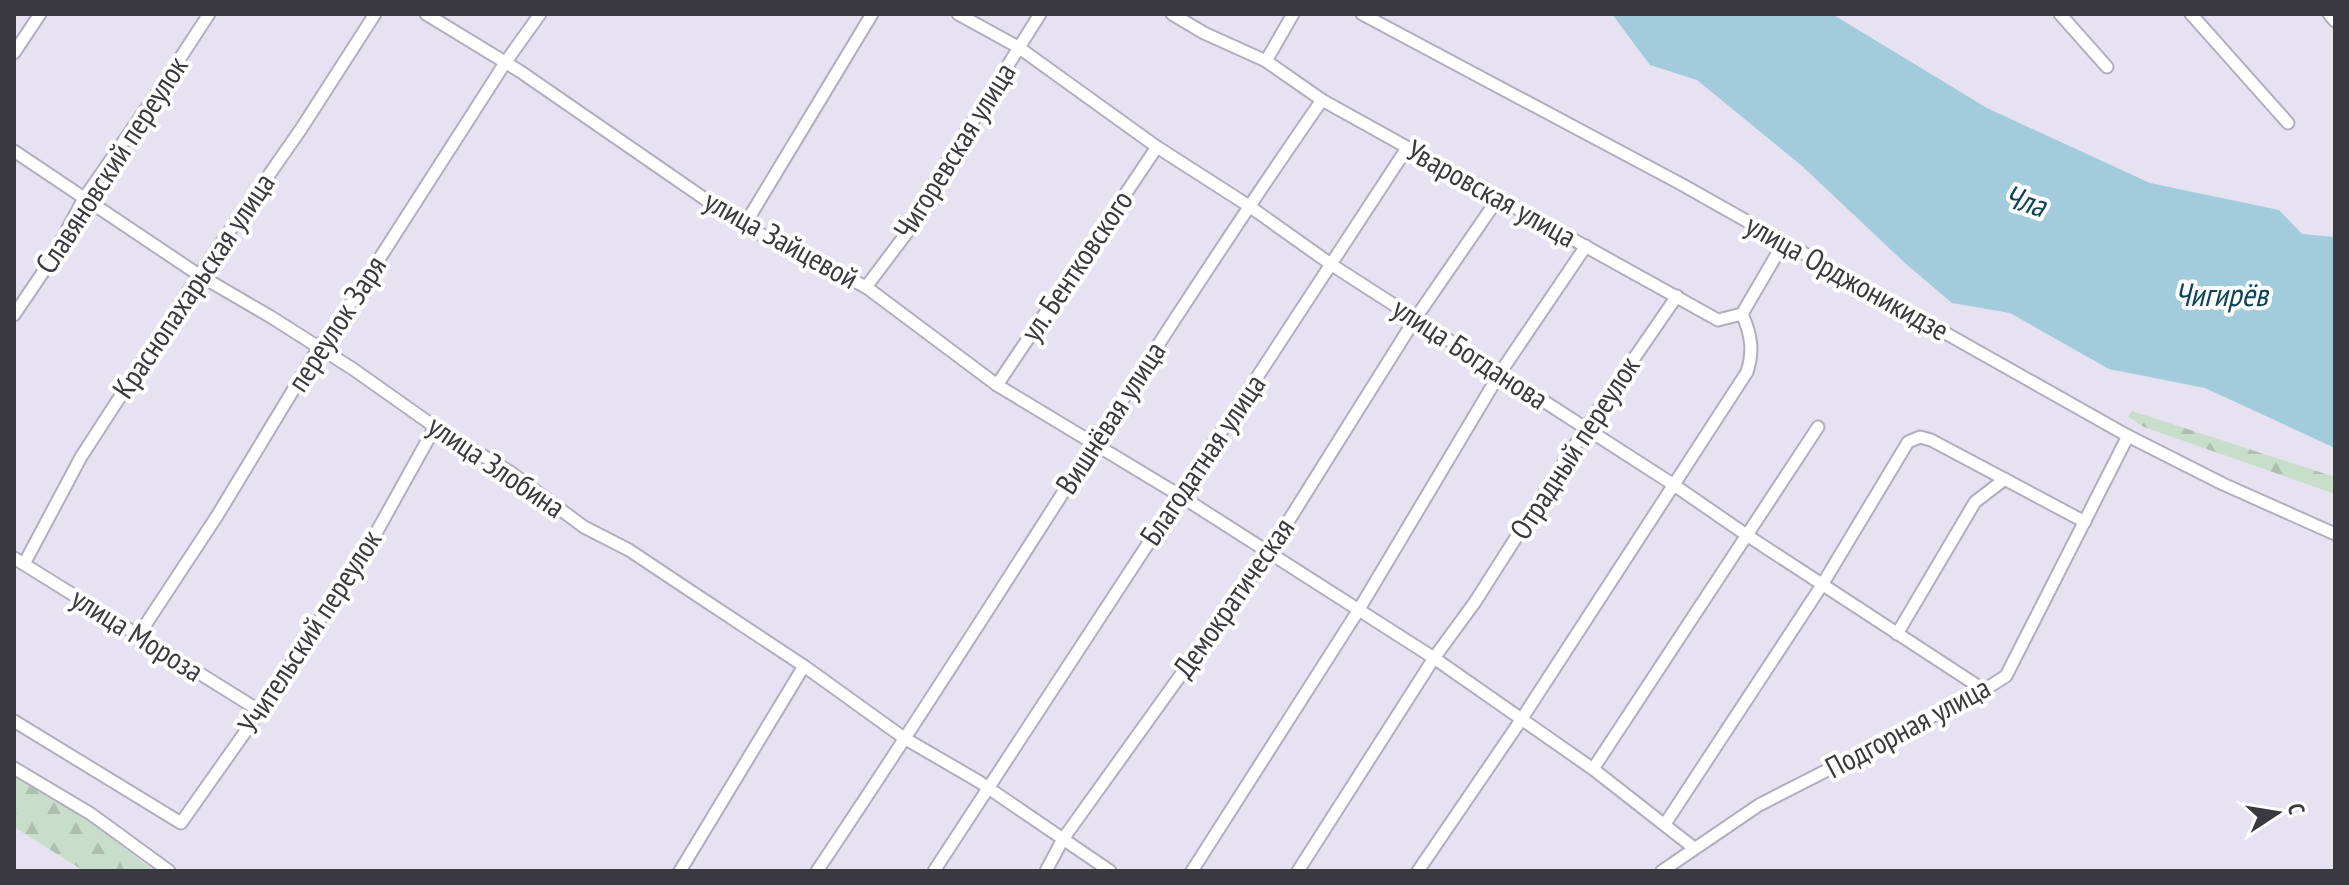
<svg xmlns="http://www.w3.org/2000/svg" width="2349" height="885" font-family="'PT Sans Narrow',sans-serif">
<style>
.forest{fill:url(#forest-firs)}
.water{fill:#a2cbdc}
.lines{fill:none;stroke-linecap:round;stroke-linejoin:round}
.minor-casing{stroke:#b2aebd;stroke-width:15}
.minor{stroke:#fff;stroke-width:11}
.labels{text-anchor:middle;stroke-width:8;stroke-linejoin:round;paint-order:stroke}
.street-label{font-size:30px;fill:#3b3940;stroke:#fff}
.water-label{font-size:32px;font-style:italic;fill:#0c4558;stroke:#fff}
</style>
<defs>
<pattern id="forest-firs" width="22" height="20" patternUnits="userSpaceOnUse" patternTransform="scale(2)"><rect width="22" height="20" fill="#c9deca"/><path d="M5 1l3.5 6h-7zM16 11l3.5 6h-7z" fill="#aebfaf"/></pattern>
</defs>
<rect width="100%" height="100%" fill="#e6e2f2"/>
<g class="forest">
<path d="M2132 411 2335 477V494L2144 427 2128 417Z"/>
<path d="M14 777 87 819 154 871H84L14 827Z"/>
</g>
<path class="water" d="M1612 14H1832L1987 108 2150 183 2279 210 2302 234 2335 237V448L2205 388 2109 369 2010 313 1952 303 1906 264 1802 166 1697 80 1650 65Z"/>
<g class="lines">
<defs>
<g id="minor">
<path d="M426 14 521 72 744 226 866 287 997 385 1179 495 1434 658 1593 769 1694 848"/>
<path d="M958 14 1018 47 1157 147 1249 206 1332 265 1674 485 1745 534 1984 690"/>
<path d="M1172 14 1204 33 1266 61 1322 100 1718 320 1742 314 1784 242"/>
<path d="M1362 14 1681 184 2128 436 2223 484 2335 534"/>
<path d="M2060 14 2107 67"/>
<path d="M2191 14 2288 123"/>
<path d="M2329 14 2335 21"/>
<path d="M14 53 40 14"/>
<path d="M1266 61 1293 14"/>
<path d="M14 151 199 275 271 317 353 369 435 427 510 472 584 527 629 550 689 590 804 666 904 738 978 781 1110 871"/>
<path d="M744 226 872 14"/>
<path d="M866 287 909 230 938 177 1040 14"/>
<path d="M14 315 50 262 83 200 160 89 209 14"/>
<path d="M997 385 1157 147"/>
<path d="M14 558 260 711"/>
<path d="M24 564 81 457 199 275 301 129 375 14"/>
<path d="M1897 634 1975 502 2005 479"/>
<path d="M138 636 217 516 318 349 351 303 505 63 540 14"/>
<path d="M14 721 181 823 260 711 371 542 435 427"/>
<path d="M14 768 91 814 169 871"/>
<path d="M1593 769 1818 427"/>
<path d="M1665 824 1822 585 1908 442 1920 437 1931 440 2085 522"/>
<path d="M680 871 804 666"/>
<path d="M817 871C989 616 1147 352 1322 100"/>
<path d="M934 871 1407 148"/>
<path d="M1046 871 1063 839 1269 552 1415 319 1499 197"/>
<path d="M1192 871 1358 611 1500 373 1586 246"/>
<path d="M1298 871 1434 658 1475 602 1586 428 1677 296"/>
<path d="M1418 871 1521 720 1747 372C1754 351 1751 334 1742 314"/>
<path d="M1662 871 1759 805 1984 690 2006 676 2128 436"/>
</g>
</defs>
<use href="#minor" class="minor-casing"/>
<use href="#minor" class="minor"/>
</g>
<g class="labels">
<g class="street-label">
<text transform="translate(955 151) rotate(-58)" y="10">Чигоревская улица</text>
<text transform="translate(112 165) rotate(-57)" y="10">Славяновский переулок</text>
<text transform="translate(1491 194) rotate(29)" y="10">Уваровская улица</text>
<text transform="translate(781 240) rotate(29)" y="10">улица Зайцевой</text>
<text transform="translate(1077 266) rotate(-56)" y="10">ул. Бентковского</text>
<text transform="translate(1847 278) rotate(29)" y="10">улица Орджоникидзе</text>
<text transform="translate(194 286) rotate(-56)" y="10">Краснопахарьская улица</text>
<text transform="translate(337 324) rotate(-57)" y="10">переулок Заря</text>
<text transform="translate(1470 354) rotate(33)" y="10">улица Богданова</text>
<text transform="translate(1111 418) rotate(-57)" y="10">Вишнёвая улица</text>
<text transform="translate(1575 448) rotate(-57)" y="10">Отрадный переулок</text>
<text transform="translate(1203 460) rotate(-56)" y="10">Благодатная улица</text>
<text transform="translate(496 467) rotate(34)" y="10">улица Злобина</text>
<text transform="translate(1234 598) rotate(-55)" y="10">Демократическая</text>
<text transform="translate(310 632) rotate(-57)" y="10">Учительский переулок</text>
<text transform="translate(137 635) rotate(32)" y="10">улица Мороза</text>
<text transform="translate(1908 728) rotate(-28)" y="10">Подгорная улица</text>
</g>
<g class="water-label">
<text transform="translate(2025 201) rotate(17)" y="11">Чла</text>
<text x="2221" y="306">Чигирёв</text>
</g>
</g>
<rect width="2349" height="885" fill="none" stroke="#3b3940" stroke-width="32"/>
<g transform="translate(2277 813) rotate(78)" stroke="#ffffff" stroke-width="6" paint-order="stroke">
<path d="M0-6L14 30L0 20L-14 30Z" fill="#3b3940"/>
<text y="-12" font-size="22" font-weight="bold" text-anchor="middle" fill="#3b3940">С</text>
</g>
</svg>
